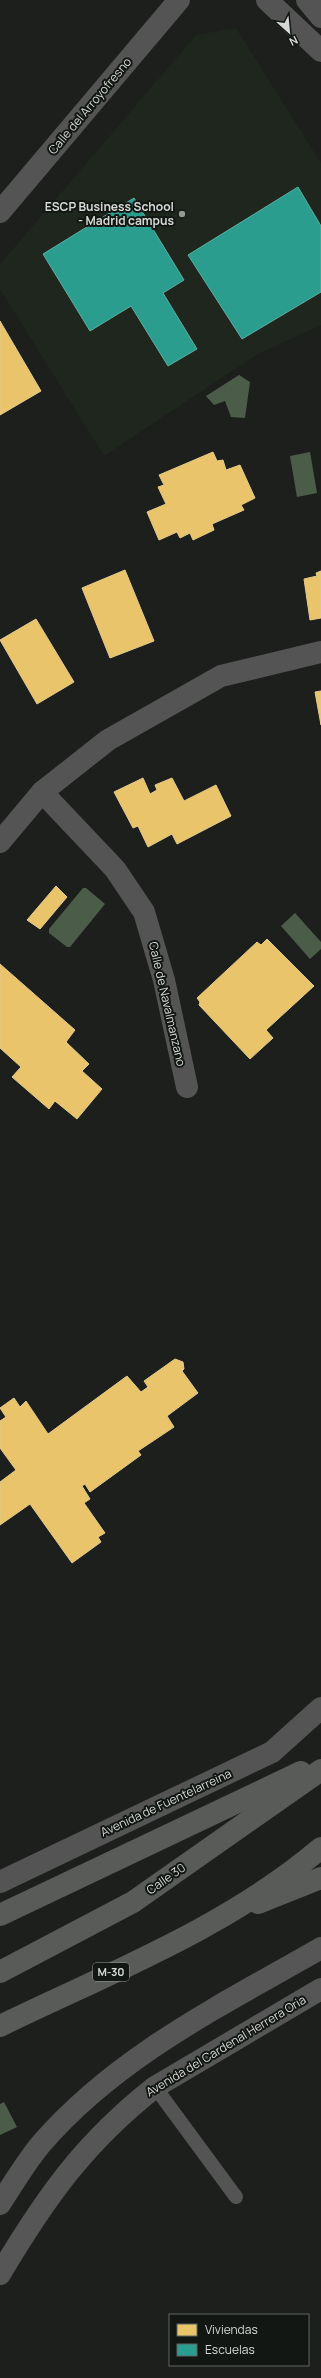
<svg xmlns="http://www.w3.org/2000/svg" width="321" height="2378" font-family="Manrope,sans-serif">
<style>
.built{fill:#1f261e}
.water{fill:#4b5d49}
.homes{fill:#e9c46a;stroke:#e3ca8a}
.schools{fill:#2a9d8f;stroke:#5dafa4}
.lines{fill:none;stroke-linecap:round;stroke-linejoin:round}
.service{stroke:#535453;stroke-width:14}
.minor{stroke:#535453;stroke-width:22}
.secondary{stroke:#555655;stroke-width:22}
.motorway{stroke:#595b59;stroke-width:22}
.poi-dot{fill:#959795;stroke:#131713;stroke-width:1.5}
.labels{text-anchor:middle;stroke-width:4;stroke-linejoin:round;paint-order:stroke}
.shield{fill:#131713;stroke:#9b9e9b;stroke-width:1}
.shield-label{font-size:11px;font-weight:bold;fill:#d5d8d5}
.street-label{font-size:12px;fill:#d5d8d5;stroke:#131713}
.poi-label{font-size:12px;font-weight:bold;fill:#d5d8d5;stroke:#131713;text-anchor:end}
</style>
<rect width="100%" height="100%" fill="#1d1f1d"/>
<path class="built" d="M236 28 321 163V325L258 354 104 456 0 289V264L196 35Z"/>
<g class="water">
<path d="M239 375 250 382 245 418 231 417 225 401 214 405 206 396Z"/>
<path d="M310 452 317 493 297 497 290 456Z"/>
<path d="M83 888H86L105 904 70 947H67L49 933V929Z"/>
<path d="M295 913 321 942V949L310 959 281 926Z"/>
<path d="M4 2102 17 2127 0 2135V2104Z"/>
</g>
<g class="homes">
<path d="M0 321 41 391 0 415Z"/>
<path d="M213 452 217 461 223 460 226 470 240 465 255 498 241 505 244 510 212 524 214 530 193 540 190 533 180 538 177 532 159 540 147 512 166 504 158 487 164 485 159 475Z"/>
<path d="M125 570 154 641 110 658 82 588Z"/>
<path d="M321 571V618L310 620 304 579 317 576 316 573Z"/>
<path d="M36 619 74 682 37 704 0 640Z"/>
<path d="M321 691V725L315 692Z"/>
<path d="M143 778 150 794 157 790 155 785 172 778 184 801 216 785 231 816 177 844 172 834 148 847 138 826 133 828 114 792Z"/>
<path d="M56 886 67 897 40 929 27 920Z"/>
<path d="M267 939 314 986 266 1030 273 1038 250 1059 199 1005 200 1002 197 998 257 942 261 945Z"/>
<path d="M0 964 75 1030 66 1042 89 1064 82 1071 102 1089 77 1119 55 1101 49 1109 12 1077 21 1067 0 1048Z"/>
<path d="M175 1359 183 1362 184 1369 182 1371 198 1393 167 1416 174 1427 138 1451 141 1455 90 1492 85 1484 82 1486 90 1499 84 1503 105 1533 98 1537 101 1542 72 1563 30 1504 0 1525V1482L16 1470 0 1448V1421L6 1417 0 1408 14 1398 20 1407 26 1401 48 1434 127 1376 141 1392 148 1387 144 1381Z"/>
</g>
<g class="schools">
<path d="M298 187 321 226V292L242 339 188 255Z"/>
<path d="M134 198 184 280 163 293 197 349 168 366 131 306 90 331 43 254Z"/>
</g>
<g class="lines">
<path class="service" d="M155 2087 236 2197"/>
<g class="minor">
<path d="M267 0 321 51"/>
<path d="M307 0 321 17"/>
<path d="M0 212 179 0"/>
<path d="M42 792 115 869 144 912 164 980 187 1087"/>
<path d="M0 842 42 792 108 740 221 676 321 652"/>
<path d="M0 1882 272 1752 321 1708"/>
</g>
<g class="secondary">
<path d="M0 2204C13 2184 26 2162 41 2144 117 2056 222 2005 321 1948"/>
<path d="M0 2274C46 2197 84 2143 155 2087L321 1989"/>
</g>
<g class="motorway">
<path d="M258 1903 321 1878"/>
<path d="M0 1915 301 1772"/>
<path d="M0 1972 133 1902 321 1770"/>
<path d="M0 2026C109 1973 228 1927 321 1848"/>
</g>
</g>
<circle class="poi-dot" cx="182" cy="214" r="4"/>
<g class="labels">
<rect class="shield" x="93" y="1963" width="36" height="18" rx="3"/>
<g class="shield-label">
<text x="111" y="1976">M-30</text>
</g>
<g class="street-label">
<text transform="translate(90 106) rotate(-50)" y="4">Calle del Arroyofresno</text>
<text transform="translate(167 1004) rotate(77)" y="4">Calle de Navalmanzano</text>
<text transform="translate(166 1803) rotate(-25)" y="4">Avenida de Fuentelarreina</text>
<text transform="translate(166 1879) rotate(-35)" y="4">Calle 30</text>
<text transform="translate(226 2046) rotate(-31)" y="4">Avenida del Cardenal Herrera Oria</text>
</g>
<g class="poi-label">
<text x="174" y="211">ESCP Business School<tspan x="174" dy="14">- Madrid campus</tspan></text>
</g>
</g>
<rect x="169" y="2314" width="140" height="52" fill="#131713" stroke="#616461"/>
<rect x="177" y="2324" width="20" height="12" fill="#e9c46a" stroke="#616461"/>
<text x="205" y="2334" font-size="12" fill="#d5d8d5">Viviendas</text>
<rect x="177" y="2344" width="20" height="12" fill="#2a9d8f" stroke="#616461"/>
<text x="205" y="2354" font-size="12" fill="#d5d8d5">Escuelas</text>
<g transform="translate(289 32) rotate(153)" stroke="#131713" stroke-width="3" paint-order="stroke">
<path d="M0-3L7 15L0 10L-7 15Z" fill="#d5d8d5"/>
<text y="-6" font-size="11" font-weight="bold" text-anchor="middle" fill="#d5d8d5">N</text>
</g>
</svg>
